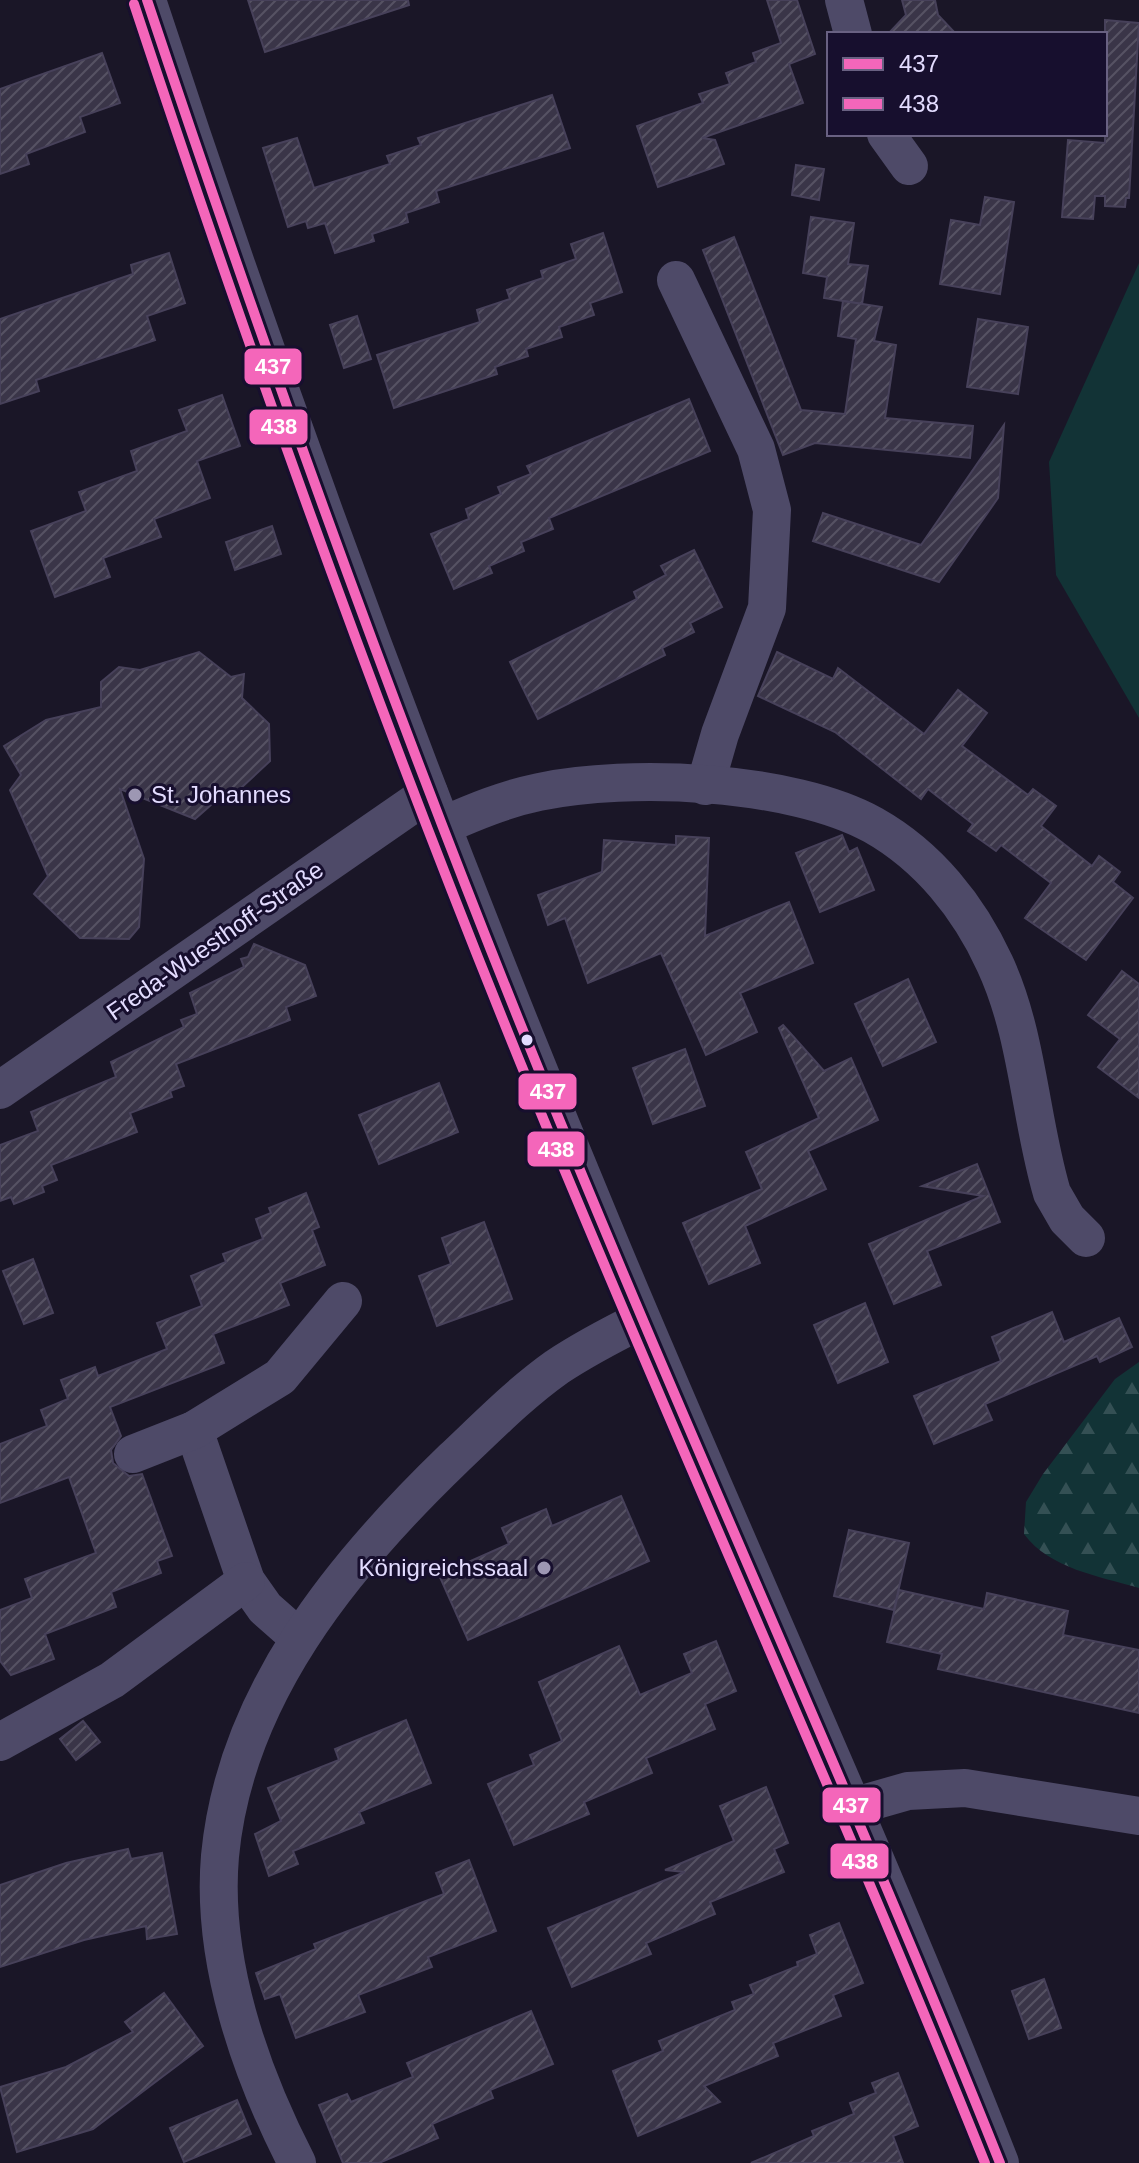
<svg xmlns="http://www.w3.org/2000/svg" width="1139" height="2163" font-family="Helvetica,sans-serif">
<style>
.green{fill:#123336}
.forest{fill:url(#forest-firs)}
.building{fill:url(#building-hatch);stroke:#47415a;stroke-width:2}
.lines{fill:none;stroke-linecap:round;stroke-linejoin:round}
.minor{stroke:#4e4a68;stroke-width:38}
.bus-1-casing{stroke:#170f2e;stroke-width:16}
.bus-2-casing{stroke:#170f2e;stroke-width:16}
.bus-1{stroke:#f466ba;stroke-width:10}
.bus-2{stroke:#f466ba;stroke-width:10}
.poi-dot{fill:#9d97b3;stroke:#170f2e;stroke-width:3}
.bus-dot{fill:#e3dcff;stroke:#170f2e;stroke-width:3}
.labels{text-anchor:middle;stroke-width:6;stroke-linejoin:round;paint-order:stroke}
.poi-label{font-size:24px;fill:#e3dcff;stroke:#170f2e;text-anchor:start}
.street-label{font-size:24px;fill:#e3dcff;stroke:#170f2e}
.line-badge{stroke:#170f2e;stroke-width:3}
.badge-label{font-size:22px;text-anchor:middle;font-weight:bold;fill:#fff}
</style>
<defs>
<pattern id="forest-firs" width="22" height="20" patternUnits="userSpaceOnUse" patternTransform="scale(2)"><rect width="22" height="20" fill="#123336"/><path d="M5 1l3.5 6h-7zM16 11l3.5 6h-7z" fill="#345054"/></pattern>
<pattern id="building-hatch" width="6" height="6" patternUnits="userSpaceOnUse" patternTransform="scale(2)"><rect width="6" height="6" fill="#3a3548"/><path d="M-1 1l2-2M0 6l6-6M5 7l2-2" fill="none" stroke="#565263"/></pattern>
</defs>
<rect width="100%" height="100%" fill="#1a1627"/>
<path class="green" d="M1139 263V718L1056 575 1049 462Z"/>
<path class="forest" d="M1139 1362V1588C1099 1576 1050 1569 1024 1534L1026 1502 1043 1474 1115 1379Z"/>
<g class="building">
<path d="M248 0H408L409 5 265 52Z"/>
<path d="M767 0H797L815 54 789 64 803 103 702 138 715 140 724 164 658 187 637 126 703 103 699 94 730 84 726 73 756 62 753 53 781 43Z"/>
<path d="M902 0H935L938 15 956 34H888L906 15Z"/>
<path d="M1105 20 1139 23 1129 198H1126L1125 207 1105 206V196H1095L1093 219 1062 217 1068 140 1105 143Z"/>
<path d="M102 53 120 103 80 117 85 132 26 154 29 164 0 174V89Z"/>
<path d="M552 95 570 148 436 191 439 202 406 213 408 222 372 234 374 241 335 253 325 223 308 228 306 221 288 227 263 148 297 138 314 188 390 164 387 156 421 145 418 138Z"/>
<path d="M796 165 824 169 819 200 792 195Z"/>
<path d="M985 197 1014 202 1000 294 940 284 951 220 980 225Z"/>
<path d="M811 217 854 223 848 264 868 266 862 304 824 298 827 277 803 273Z"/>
<path d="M603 233 622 292 590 303 594 315 559 327 562 337 526 349 528 356 495 367 497 374 394 408 377 355 480 322 477 310 510 299 507 290 543 278 541 271 576 259 571 244Z"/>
<path d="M734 237 801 410 845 414 856 339 838 336 843 301 882 307 874 341 896 345 885 418 973 426 970 458 815 443 783 455 703 250Z"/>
<path d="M169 253 185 303 147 316 155 340 36 380 39 391 0 404V319L133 274 131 265Z"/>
<path d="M357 316 371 359 344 368 330 325Z"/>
<path d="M978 319 1028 327 1018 394 967 387Z"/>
<path d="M222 395 240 446 197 461 210 498 154 519 161 537 103 558 110 577 55 597 31 531 86 511 79 492 137 471 131 451 187 431 179 410Z"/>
<path d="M689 399 710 451 549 518 553 529 521 542 524 551 489 566 492 573 454 589 431 534 469 519 466 509 501 494 498 487 531 474 527 466Z"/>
<path d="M1004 425 998 498 939 582 813 541 823 513 921 545Z"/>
<path d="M272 526 281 554 235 570 226 542Z"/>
<path d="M694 550 722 607 690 623 694 632 662 648 665 655 538 719 510 662 637 599 634 592 666 575 661 566Z"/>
<path d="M199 652 231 677 244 674 242 698 269 724 270 761 227 801 220 797 195 819 120 789 144 859 139 927 129 939 80 938 34 894 48 876 10 790 21 775 4 746 46 720 101 707V682L119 667 140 670Z"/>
<path d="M777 652 833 679 838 668 924 734 958 690 987 713 962 746 1028 795 1033 789 1056 806 1041 826 1092 866 1099 856 1120 872 1113 882 1133 898 1086 960 1025 918 1051 883 1001 845 996 851 968 831 973 824 928 789 921 799 835 732 758 696Z"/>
<path d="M842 835 849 852 857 848 874 890 820 912 796 853Z"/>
<path d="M676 836 709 838 705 936 789 902 813 963 740 993 757 1032 706 1055 661 953 588 983 565 918 548 925 538 895 602 872 604 840 676 845Z"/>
<path d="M254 944 305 965 316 996 286 1007 290 1020 176 1064 184 1086 170 1091 172 1097 130 1113 137 1132 51 1165 57 1180 42 1186 44 1192 14 1204 11 1197 0 1201V1145L38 1131 31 1112 116 1077 111 1062 184 1027 181 1020 197 1014 190 993 244 967 241 959 248 957Z"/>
<path d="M1122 971 1139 984V1098L1098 1067 1120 1039 1088 1015Z"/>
<path d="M908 979 936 1042 883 1066 855 1004Z"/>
<path d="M783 1025 824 1071 851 1058 878 1120 808 1151 826 1189 745 1226 760 1263 709 1284 683 1223 762 1189 746 1152 819 1118 779 1028Z"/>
<path d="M685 1049 705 1106 653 1124 633 1068Z"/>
<path d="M439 1083 458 1132 379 1164 359 1115Z"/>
<path d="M977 1164 1000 1222 927 1251 941 1285 894 1304 869 1244 983 1196 922 1186Z"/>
<path d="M306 1193 319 1227 312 1230 325 1265 280 1283 289 1305 213 1334 224 1363 110 1407 121 1436 111 1450 113 1463 129 1476 142 1474 172 1556 157 1561 161 1573 111 1592 116 1607 45 1634 54 1659 11 1675 0 1661V1610L32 1598 25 1579 96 1553 69 1477 0 1503V1444L47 1426 41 1410 68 1399 61 1380 95 1367 98 1376 167 1349 157 1323 202 1306 191 1276 226 1262 223 1254 263 1239 256 1219 271 1213 269 1208Z"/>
<path d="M484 1222 512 1299 437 1326 419 1276 451 1264 442 1238Z"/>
<path d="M33 1259 53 1313 24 1324 3 1271Z"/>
<path d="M865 1303 888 1362 838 1383 814 1325Z"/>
<path d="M1052 1312 1064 1342 1119 1318 1132 1347 1100 1362 1097 1356 985 1404 992 1420 934 1444 914 1396 1001 1361 992 1337Z"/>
<path d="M621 1496 649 1561 468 1640 439 1575 509 1544 502 1528 546 1509 552 1526Z"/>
<path d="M849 1530 909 1543 894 1610 834 1596Z"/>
<path d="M899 1590 984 1609 987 1593 1068 1611 1063 1635 1139 1650V1713L938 1669 942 1654 887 1642Z"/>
<path d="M716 1641 736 1691 705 1704 715 1729 646 1758 652 1773 584 1802 589 1814 514 1845 488 1784 534 1765 530 1755 562 1741 539 1682 619 1646 640 1695 692 1673 684 1654Z"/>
<path d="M406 1720 431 1783 359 1812 364 1823 293 1851 298 1864 269 1876 255 1834 281 1821 268 1788 339 1760 335 1749Z"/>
<path d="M83 1721 100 1742 76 1760 60 1739Z"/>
<path d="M766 1787 788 1843 774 1849 784 1872 710 1902 715 1914 646 1943 651 1954 572 1987 548 1928 685 1872 665 1870 734 1841 720 1806Z"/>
<path d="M128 1849 131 1859 162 1853 177 1934 147 1939 146 1926 84 1940 0 1967V1885L66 1863Z"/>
<path d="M469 1860 496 1931 428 1957 432 1967 358 1995 365 2012 296 2038 280 1994 265 1999 256 1973 316 1949 314 1944 444 1894 436 1873Z"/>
<path d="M839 1923 863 1983 833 1995 841 2016 773 2043 778 2056 704 2086 720 2102 638 2136 613 2071 663 2051 659 2041 735 2010 732 2002 754 1994 750 1985 798 1966 797 1962 817 1954 810 1935Z"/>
<path d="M1044 1979 1061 2028 1029 2039 1012 1991Z"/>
<path d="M164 1993 203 2046 93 2129 17 2152 0 2087 66 2067 133 2032 125 2022Z"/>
<path d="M531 2011 553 2064 490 2090 493 2098 432 2124 438 2138 379 2163H343L319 2105 347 2094 351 2102 413 2077 407 2063Z"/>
<path d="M898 2073 918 2126 893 2136 903 2163H751L814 2136 812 2131 854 2114 850 2103 876 2093 872 2083Z"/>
<path d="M237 2100 251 2134 184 2162 170 2128Z"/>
</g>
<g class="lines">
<g class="minor">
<path d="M147 0C283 415 435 824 603 1227 733 1540 876 1847 1000 2163"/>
<path d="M844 0 853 34"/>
<path d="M886 134 909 166"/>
<path d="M676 280 756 449 772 510 767 608 720 734 705 786"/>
<path d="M442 826C474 812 505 799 539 792 629 773 792 780 873 825 928 856 969 907 995 964 1028 1035 1030 1119 1052 1193L1067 1219 1086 1238"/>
<path d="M0 1090 429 793"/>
<path d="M194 1430 246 1581 265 1608 299 1638"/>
<path d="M133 1454 194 1430 280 1377 343 1301"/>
<path d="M0 1742 112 1680 246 1581"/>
<path d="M852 1807 908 1791 965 1788 1139 1816"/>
<path d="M297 2163C250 2072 211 1960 220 1856 235 1696 342 1566 453 1459 487 1427 519 1394 557 1367 584 1349 613 1334 641 1320"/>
</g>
<defs>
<path id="bus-1" d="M147 0C268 362 397 721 541 1075 689 1440 854 1798 1000 2163"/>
<path id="bus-2" d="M134 4C255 370 385 732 531 1089 678 1448 840 1802 985 2163"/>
</defs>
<use href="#bus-1" class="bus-1-casing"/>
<use href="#bus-2" class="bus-2-casing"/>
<use href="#bus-1" class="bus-1"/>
<use href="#bus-2" class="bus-2"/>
</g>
<g class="poi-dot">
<circle cx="135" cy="795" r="8"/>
<circle cx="544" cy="1568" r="8"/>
</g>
<circle class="bus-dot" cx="527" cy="1040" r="7"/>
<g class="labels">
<g class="poi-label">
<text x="151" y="803">St. Johannes</text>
<text x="528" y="1576" text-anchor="end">Königreichssaal</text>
</g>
<g class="street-label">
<text transform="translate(215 941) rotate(-35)" y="8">Freda-Wuesthoff-Straße</text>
</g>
</g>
<g class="line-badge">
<rect x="243" y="347" width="60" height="39" rx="8" fill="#f466ba"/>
<rect x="248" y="408" width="61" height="38" rx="8" fill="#f466ba"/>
<rect x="517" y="1072" width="61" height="39" rx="8" fill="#f466ba"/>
<rect x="526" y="1130" width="60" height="38" rx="8" fill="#f466ba"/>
<rect x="821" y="1786" width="61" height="38" rx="8" fill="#f466ba"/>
<rect x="829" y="1842" width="61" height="38" rx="8" fill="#f466ba"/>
</g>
<g class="badge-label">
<text x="273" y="374">437</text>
<text x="279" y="434">438</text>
<text x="548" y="1099">437</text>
<text x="556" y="1157">438</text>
<text x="851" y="1813">437</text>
<text x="860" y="1869">438</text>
</g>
<rect x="827" y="32" width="280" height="104" fill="#170f2e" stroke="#696182" stroke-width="2"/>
<rect x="843" y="58" width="40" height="12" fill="#f466ba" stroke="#696182" stroke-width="2"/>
<text x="899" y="72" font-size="24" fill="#e3dcff">437</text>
<rect x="843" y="98" width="40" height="12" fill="#f466ba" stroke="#696182" stroke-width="2"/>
<text x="899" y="112" font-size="24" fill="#e3dcff">438</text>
</svg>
